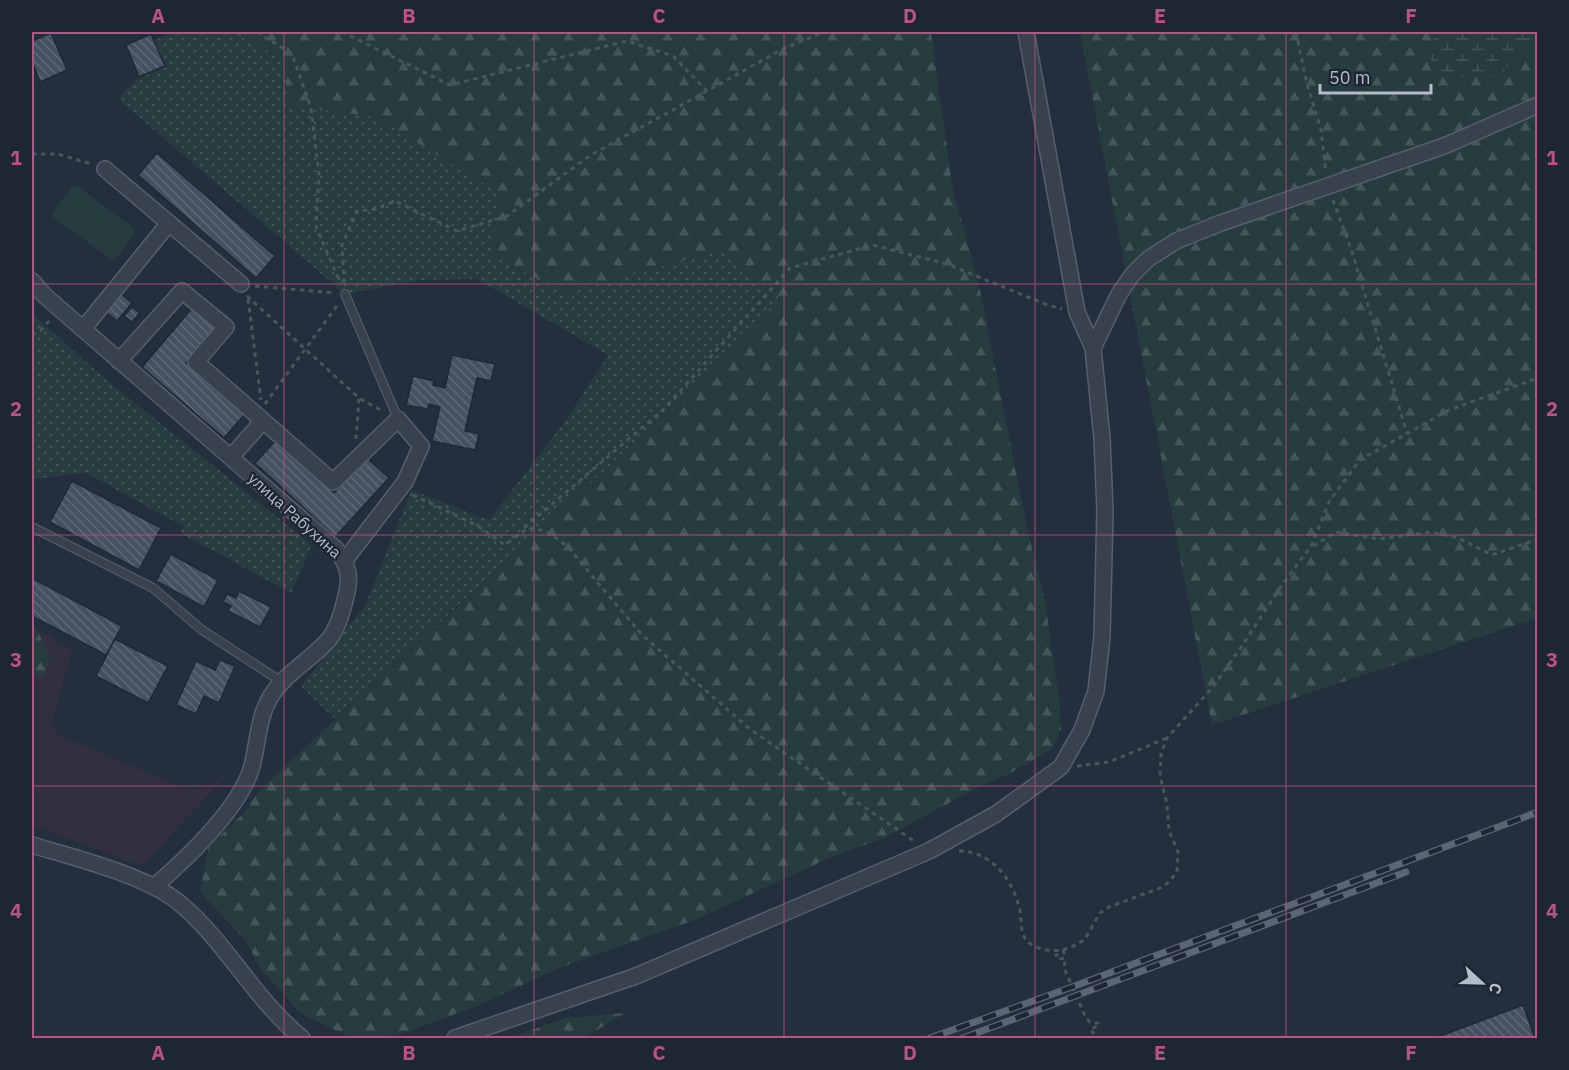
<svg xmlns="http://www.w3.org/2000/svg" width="1569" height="1070" font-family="'IBM Plex Sans',sans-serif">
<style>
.medical{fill:#32303f}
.forest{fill:url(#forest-firs)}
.wetland{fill:url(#wetland-marsh)}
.park{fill:#263c3f}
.garden{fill:url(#garden-dots)}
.building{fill:url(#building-back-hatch);stroke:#1f2835;stroke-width:1.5}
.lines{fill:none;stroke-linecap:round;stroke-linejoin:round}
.lane-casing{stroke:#565f6c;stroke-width:10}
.street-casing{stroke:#565f6c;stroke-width:18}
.path{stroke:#44595c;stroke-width:3;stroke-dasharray:4.5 4.5;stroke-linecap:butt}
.lane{stroke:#38414e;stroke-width:8}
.street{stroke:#38414e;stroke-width:15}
.rail-casing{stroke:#5a6575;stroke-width:7}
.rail{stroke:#1d2633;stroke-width:4.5;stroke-dasharray:14;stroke-linecap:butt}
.grid{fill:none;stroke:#bd5182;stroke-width:1.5;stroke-opacity:0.55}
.labels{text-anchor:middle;stroke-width:4.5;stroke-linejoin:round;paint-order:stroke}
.street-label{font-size:16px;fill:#b4bcc9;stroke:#1d2633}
.neatline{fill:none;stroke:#bd5182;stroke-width:2}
.grid-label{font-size:20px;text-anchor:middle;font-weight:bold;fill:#bd5182}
</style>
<defs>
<pattern id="forest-firs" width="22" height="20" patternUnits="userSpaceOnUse" patternTransform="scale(1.5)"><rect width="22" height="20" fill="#263c3f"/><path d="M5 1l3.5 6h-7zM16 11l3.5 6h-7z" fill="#435659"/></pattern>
<pattern id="wetland-marsh" width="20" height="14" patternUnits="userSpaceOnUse" patternTransform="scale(1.5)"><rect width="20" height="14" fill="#263c3f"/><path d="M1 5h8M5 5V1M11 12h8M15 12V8" fill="none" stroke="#435659"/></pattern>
<pattern id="garden-dots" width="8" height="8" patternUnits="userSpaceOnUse" patternTransform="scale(1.5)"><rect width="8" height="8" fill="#263c3f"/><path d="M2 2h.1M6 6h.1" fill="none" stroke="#435659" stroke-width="1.8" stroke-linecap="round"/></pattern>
<pattern id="building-back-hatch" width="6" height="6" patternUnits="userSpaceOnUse" patternTransform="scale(1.5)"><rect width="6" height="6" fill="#455162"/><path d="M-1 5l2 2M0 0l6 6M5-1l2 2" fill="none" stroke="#5d6877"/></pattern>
</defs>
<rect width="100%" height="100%" fill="#242f3e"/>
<path class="medical" d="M32 626 72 650 51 724 57 734 186 789 196 790 224 778 141 866 32 825Z"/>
<g class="forest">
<path d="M232 32H931L952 185 979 285 1027 528 1045 601 1059 698 1061 728 1053 748 1009 774 984 784 884 838 829 858 697 919 559 968 477 1006 404 1033 381 1038H353L301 1014 260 968 246 941 200 892 209 846 244 813 259 790 718 366 724 249 565 294 490 254 375 117 290 107 281 58Z"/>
<path d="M1080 32H1537V618L1212 725Z"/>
<path d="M32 626 37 630 50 658 43 677 32 672Z"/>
<path d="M625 1013 584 1038H509L566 1018Z"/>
</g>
<path class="wetland" d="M1440 32H1527L1529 40 1500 76 1446 77 1424 51Z"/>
<path class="park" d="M76 185 135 229V233L116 259 112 260 53 217 52 213 72 186Z"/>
<g class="garden">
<path d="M172 32H232L281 58 290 106 375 117 501 194 490 254 565 294 724 249 779 298 718 366 335 719 301 686 366 604 411 490 489 520 566 420 608 355 477 279 421 280 345 294 118 99 139 77 164 66 154 41Z"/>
<path d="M32 313 104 378 312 545 291 593 180 533 183 526 86 473 32 479Z"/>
</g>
<g class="building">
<path d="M51 33 67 70 40 82 32 61V41Z"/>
<path d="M151 34 165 66 139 77 126 45Z"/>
<path d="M157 153 275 256 256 278 138 175Z"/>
<path d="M120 293 132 303 117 321 105 311Z"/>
<path d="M132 307 140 313 132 322 124 316Z"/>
<path d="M193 307 217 327 186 363 245 414 224 438 142 367Z"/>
<path d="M452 355 495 364 491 381 477 378 465 431 479 434 475 450 432 441 440 407 429 404 428 409 406 405 413 376 434 381 433 385 445 388Z"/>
<path d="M276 440 334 493 367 458 389 478 335 537 255 463Z"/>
<path d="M72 481 161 528 139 570 50 522Z"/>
<path d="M171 554 218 580 204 607 156 581Z"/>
<path d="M32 578 122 626 106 655 32 616Z"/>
<path d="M239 591 271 607 260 627 228 611 231 606 223 602 227 594 236 598Z"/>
<path d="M115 639 168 666 148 703 96 676Z"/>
<path d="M220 660 235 666 219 703 204 696 196 714 176 705 196 661 215 670Z"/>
<path d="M1523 1005 1535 1038H1435Z"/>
</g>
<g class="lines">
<defs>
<g id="lane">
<path d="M345 294 398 419"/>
<path d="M32 527 153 588 202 630 282 682"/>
</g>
<g id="street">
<path d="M1026 32 1077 312 1093 348"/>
<path d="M105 169 241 284"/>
<path d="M32 281 45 296 336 549C350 568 351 577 345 600 342 613 338 627 330 638 313 659 286 672 271 696 258 717 258 743 252 766 241 807 187 858 155 886"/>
<path d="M83 329 169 223"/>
<path d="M119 361 182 291 226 327 196 362 333 482 398 419 421 446 405 482 345 560"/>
<path d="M231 457 263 421"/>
<path d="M32 845C75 858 150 876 183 906 228 945 255 1000 302 1038"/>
<path d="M455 1038 636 976 929 851 996 814 1061 767 1082 730 1096 691 1102 637 1105 511 1102 438 1093 348 1119 294 1132 275 1148 259 1176 241 1218 224 1444 146 1538 105"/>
</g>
</defs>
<use href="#lane" class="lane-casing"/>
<use href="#street" class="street-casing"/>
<g class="path">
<path d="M257 32 292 54 311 108 319 175 316 227 341 284"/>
<path d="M342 32 450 85 627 41 673 56 707 91"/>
<path d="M1296 32 1307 84 1321 130 1326 173"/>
<path d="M32 154H58L91 164"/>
<path d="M1333 200 1352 252 1407 433"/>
<path d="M344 283 342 245 357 211 376 209 395 201 457 231 507 216 591 155 783 49 823 32"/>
<path d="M255 286 335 293"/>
<path d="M247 296 359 398 384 412"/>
<path d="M248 299 261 400"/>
<path d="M32 335 41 330 51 319"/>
<path d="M265 404 339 303"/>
<path d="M356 439 359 398"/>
<path d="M413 495 478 526 505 545 528 528 546 531 567 546 642 635 751 730 914 841"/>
<path d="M524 528 664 409 790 268 873 245 947 264 1045 304 1062 309"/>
<path d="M1313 546 1336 532 1379 539 1431 532 1458 538 1492 555 1538 539"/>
<path d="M1077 766 1109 762 1167 738"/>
<path d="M959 851C990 851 1012 878 1019 907 1022 915 1020 926 1023 934 1028 949 1049 952 1063 950L1064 953 1056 955 1057 959 1065 958 1064 968 1086 1018 1091 1023H1098L1099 1026 1090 1029 1098 1038"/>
<path d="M1063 950 1076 945 1085 939 1100 913 1109 907 1160 888 1169 882 1177 872 1178 852 1169 831 1167 804 1160 776 1161 753 1167 738 1212 688 1242 646 1282 585 1311 546 1330 500 1360 460 1449 410 1538 378"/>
</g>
<use href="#lane" class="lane"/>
<use href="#street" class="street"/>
<defs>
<g id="rail">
<path d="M930 1038 1072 987 1538 812"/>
<path d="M963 1038 1406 872"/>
</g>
</defs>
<use href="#rail" class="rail-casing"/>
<use href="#rail" class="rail"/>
</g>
<path class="grid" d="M284 32V1038M534 32V1038M784 32V1038M1035 32V1038M1286 32V1038M32 284H1538M32 535H1538M32 786H1538"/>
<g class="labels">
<g class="street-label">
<text transform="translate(295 515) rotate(42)" y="6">улица Рабухина</text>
</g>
</g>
<rect width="1569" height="1070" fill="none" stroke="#1d2633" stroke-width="66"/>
<g transform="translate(1482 983) rotate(112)" stroke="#1d2633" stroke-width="4.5" paint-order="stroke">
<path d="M0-4.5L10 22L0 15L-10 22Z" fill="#b4bcc9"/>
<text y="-9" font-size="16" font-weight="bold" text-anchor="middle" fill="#b4bcc9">С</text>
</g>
<path d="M1320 84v9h111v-9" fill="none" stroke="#b4bcc9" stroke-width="3"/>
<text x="1329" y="84" font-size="18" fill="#b4bcc9" stroke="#1d2633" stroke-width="4.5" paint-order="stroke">50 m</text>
<rect x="33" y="33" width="1503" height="1004" class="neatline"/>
<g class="grid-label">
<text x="158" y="23">A</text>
<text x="409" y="23">B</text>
<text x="659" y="23">C</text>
<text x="910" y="23">D</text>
<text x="1160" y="23">E</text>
<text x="1411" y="23">F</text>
<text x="16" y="165">1</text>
<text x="1552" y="165">1</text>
<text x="16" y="416">2</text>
<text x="1552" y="416">2</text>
<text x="16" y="667">3</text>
<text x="1552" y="667">3</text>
<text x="16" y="918">4</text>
<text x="1552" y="918">4</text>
<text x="158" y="1060">A</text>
<text x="409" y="1060">B</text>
<text x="659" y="1060">C</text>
<text x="910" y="1060">D</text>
<text x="1160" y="1060">E</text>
<text x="1411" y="1060">F</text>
</g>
</svg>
